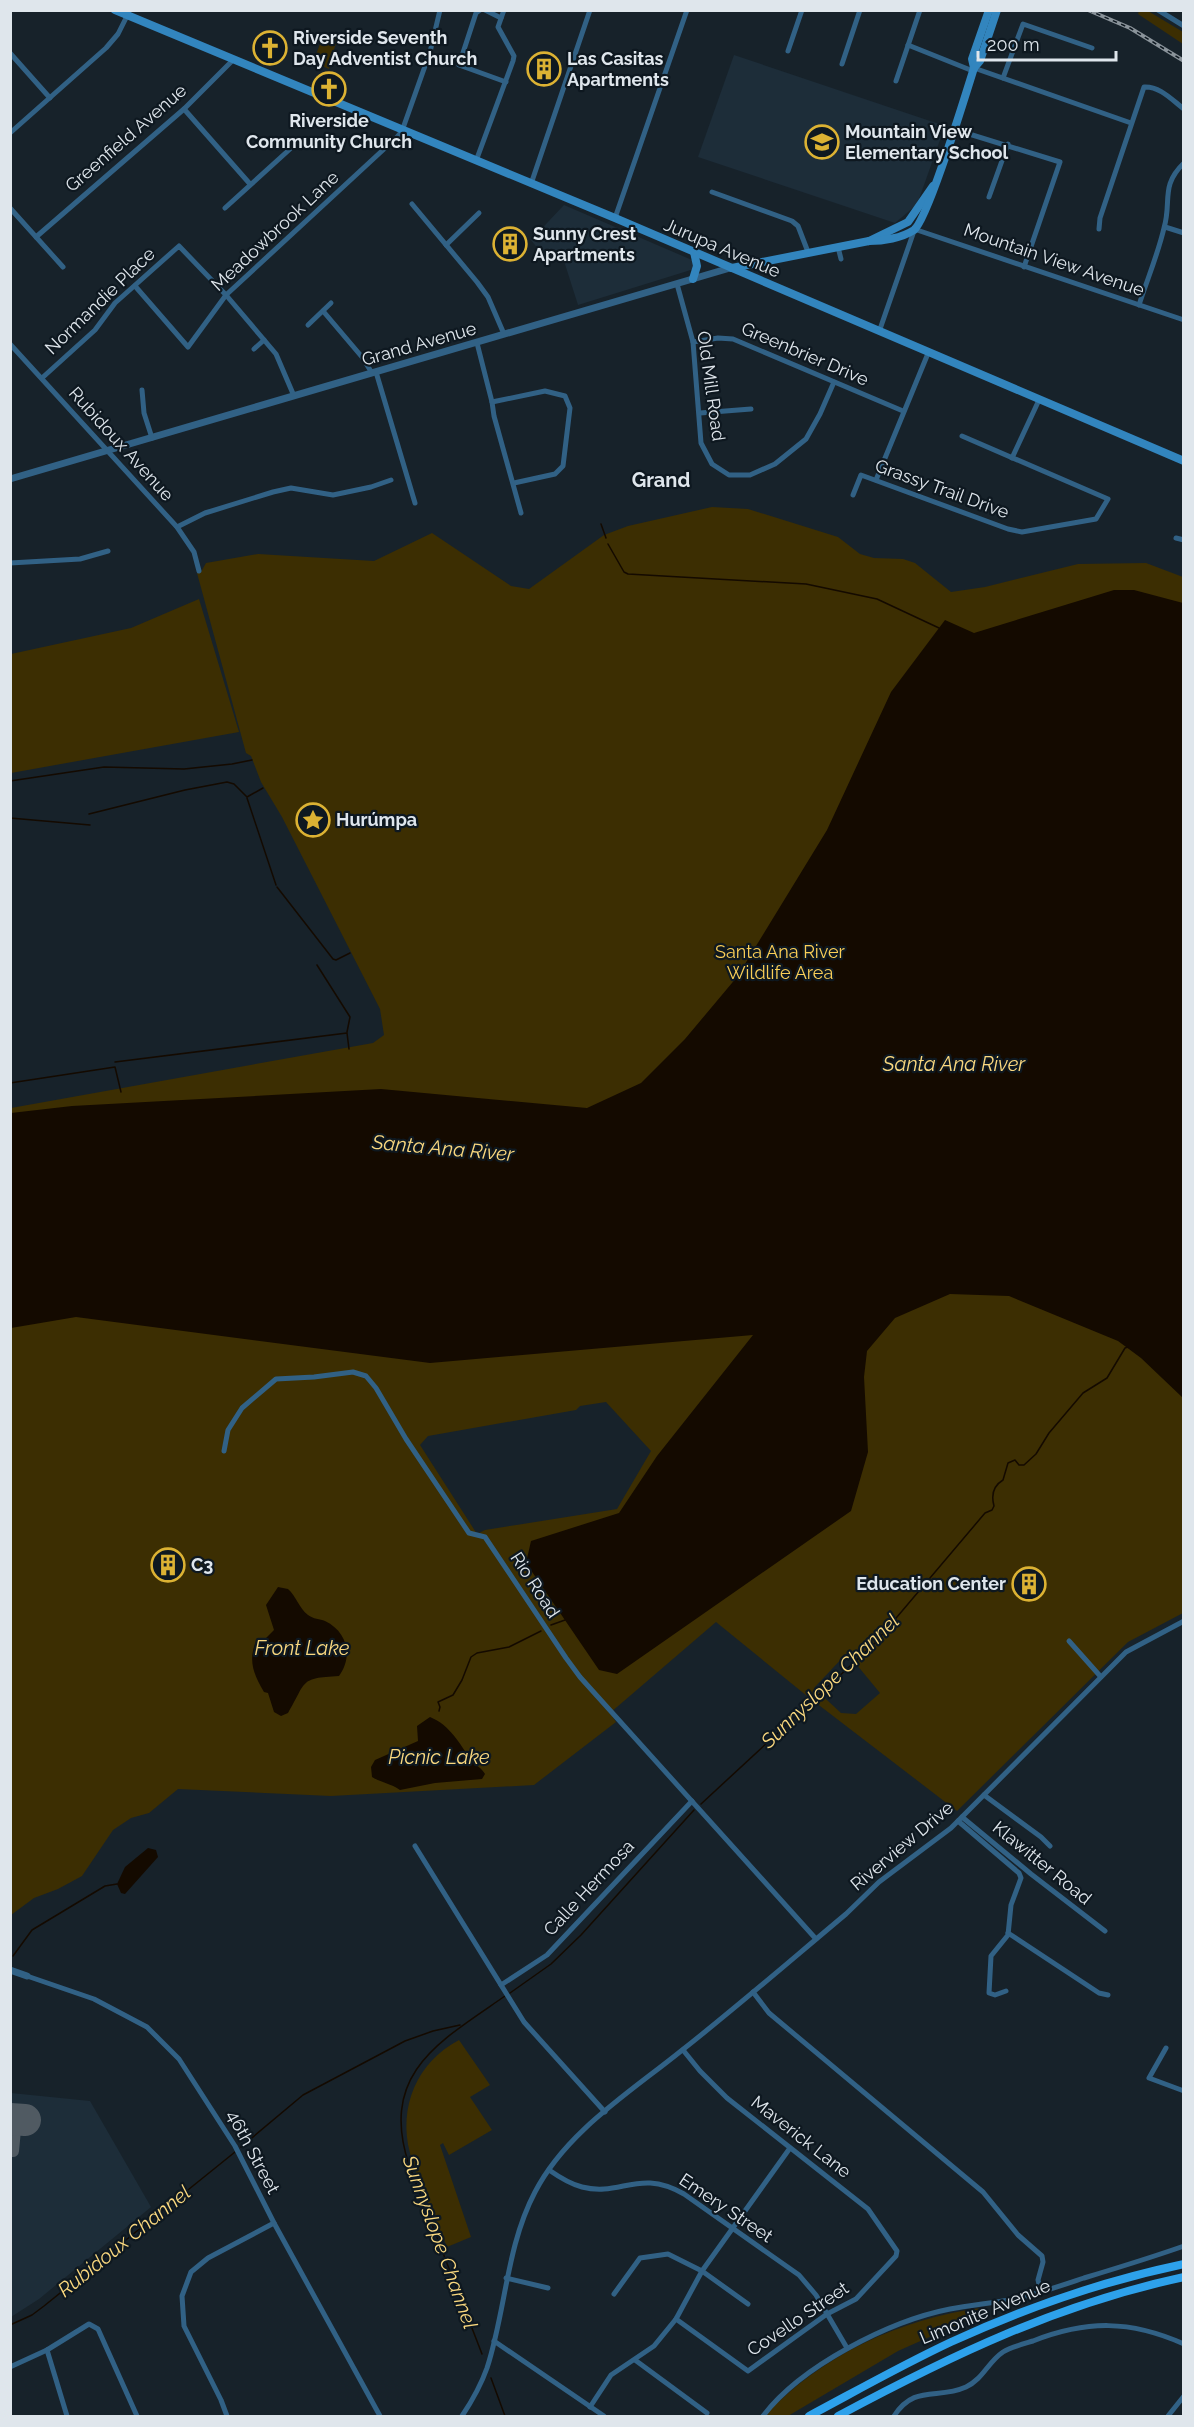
<svg xmlns="http://www.w3.org/2000/svg" width="1194" height="2427" font-family="Raleway,sans-serif">
<style>
.built{fill:#1d2d39}
.green{fill:#3c2e02;fill-rule:evenodd}
.water{fill:#140a00}
.lines{fill:none;stroke-linecap:round;stroke-linejoin:round}
.stream{stroke:#140a00;stroke-width:1.5}
.taxiway{stroke:#505a62;stroke-width:12}
.runway{stroke:#505a62;stroke-width:32}
.minor{stroke:#316185;stroke-width:5}
.tertiary{stroke:#316185;stroke-width:7}
.secondary{stroke:#3285be;stroke-width:8}
.primary{stroke:#2da1eb;stroke-width:8}
.rail-casing{stroke:#8a939a;stroke-width:4}
.rail{stroke:#0e1820;stroke-width:1.5;stroke-dasharray:4.5;stroke-linecap:butt}
.labels{text-anchor:middle;stroke-width:4.5;stroke-linejoin:round;paint-order:stroke}
.poi-label{font-size:18px;font-weight:bold;fill:#dfe6ec;stroke:#0e1820;text-anchor:start}
.street-label{font-size:18px;fill:#dfe6ec;stroke:#0e1820}
.park-label{font-size:18px;fill:#face57;stroke:#0e1820}
.neighbourhood-label{font-size:20px;font-weight:bold;fill:#dfe6ec;stroke:#0e1820}
.water-label{font-size:20px;font-style:italic;fill:#fad87f;stroke:#0e1820}
</style>
<rect width="100%" height="100%" fill="#17222a"/>
<g class="built">
<path d="M734 55 945 126 919 199 914 207 895 223 698 157Z"/>
<path d="M564 205 692 260 694 269 578 305 564 261 547 260 531 240Z"/>
<path d="M11 2093 90 2101 151 2207 39 2299 11 2317Z"/>
</g>
<g class="green">
<path d="M1139 11H1148L1183 32V44L1138 14Z"/>
<path d="M324 34 340 41 335 46 329 69 313 62Z"/>
<path d="M712 507 748 509 838 537 860 554 874 558 903 559 915 563 951 592 985 587 1078 564 1146 563 1183 577V1613L1128 1642 957 1811 807 1696 716 1622 610 1713 616 1722 534 1785 331 1796 178 1789 149 1813 131 1818 113 1830 82 1876 58 1889 34 1898 11 1915V1108L373 1043 384 1035 380 1009 282 817 261 782 251 756 246 753 197 573 201 572 206 563 258 554 374 561 432 533 511 586 529 589 604 535 628 526ZM606 1402 651 1451 617 1509 485 1530 477 1534 420 1445 428 1436 576 1410 580 1406ZM847 1653 880 1693 856 1714 841 1713 814 1688Z"/>
<path d="M199 599 239 732 11 773V654L131 628Z"/>
<path d="M459 2040 490 2085 470 2097 492 2130 449 2155 443 2143 440 2145 471 2237 447 2247C436 2218 417 2182 410 2153 398 2107 417 2062 459 2040Z"/>
<path d="M981 2308V2314L898 2351 788 2416H765C821 2355 900 2319 981 2308Z"/>
</g>
<g class="water">
<path d="M1114 590H1134L1183 603V1398L1141 1358 1118 1341 1009 1296 950 1294 895 1318 867 1351 864 1377 868 1452 851 1511 617 1674 599 1670 526 1563 531 1541 619 1513 657 1456 753 1335 430 1363 76 1317 11 1328V1113L72 1106 381 1089 587 1108 641 1083 685 1039 737 977 827 830 891 692 945 620 974 633Z"/>
<path d="M278 1587 288 1589C296 1596 299 1608 308 1615 313 1619 320 1619 325 1621 348 1632 353 1657 339 1676 298 1678 307 1682 288 1713L281 1716 274 1712 268 1693 264 1692C255 1676 248 1663 255 1644L265 1639 274 1630 266 1605Z"/>
<path d="M430 1717C450 1725 460 1744 471 1760 476 1766 482 1768 485 1774L482 1779 435 1783 400 1790C390 1783 382 1783 372 1777L371 1767 375 1760 418 1741 417 1726Z"/>
<path d="M148 1848 156 1850 158 1857 125 1894 121 1893 117 1884 125 1867Z"/>
</g>
<g class="lines">
<g class="stream">
<path d="M601 524 606 538"/>
<path d="M608 544 624 572 628 574 806 584 877 599 939 628"/>
<path d="M10 781 104 767 184 769 232 764 252 760"/>
<path d="M247 798 276 885"/>
<path d="M89 814 185 790 227 782 234 784 247 797 263 788"/>
<path d="M10 818 90 825"/>
<path d="M277 887 333 959 336 960 350 953"/>
<path d="M317 965 350 1017 347 1032"/>
<path d="M115 1062 347 1033 349 1049"/>
<path d="M10 1083 115 1067 121 1092"/>
<path d="M551 1625 565 1620"/>
<path d="M439 1711 440 1707 438 1702 453 1695 462 1680 471 1657 477 1653 509 1647 541 1631"/>
<path d="M701 1804 875 1643 985 1513 992 1510 994 1506C991 1495 993 1486 1003 1480L1008 1463 1015 1460 1019 1465H1024L1036 1454 1049 1433 1083 1393 1107 1378 1125 1348 1128 1347"/>
<path d="M13 1956 32 1930 105 1886 117 1884"/>
<path d="M510 1993 551 1964 581 1935 694 1810"/>
<path d="M241 2147 303 2095 405 2041 433 2031 460 2025"/>
<path d="M10 2325 32 2315 44 2306 235 2152"/>
<path d="M482 2354 409 2165C379 2073 439 2042 505 1996"/>
<path d="M491 2378 505 2416"/>
</g>
<path class="taxiway" d="M10 2151H13L16 2119"/>
<path class="runway" d="M10 2119 25 2120"/>
<g class="minor">
<path d="M480 10 476 13 459 65 506 82"/>
<path d="M485 10 501 18"/>
<path d="M1158 10 1184 26"/>
<path d="M908 45 973 71"/>
<path d="M788 51 802 10"/>
<path d="M10 53 50 98"/>
<path d="M842 64 860 10"/>
<path d="M974 68 1131 123"/>
<path d="M1003 78 1023 24 1092 48"/>
<path d="M896 81 920 10"/>
<path d="M184 109 250 184"/>
<path d="M953 129 1060 162 1024 267"/>
<path d="M10 133 106 48 118 34 127 16"/>
<path d="M476 161 513 61 514 56 498 27 504 10"/>
<path d="M531 184 590 10"/>
<path d="M712 192 792 221 798 226 808 252"/>
<path d="M989 197 1008 144"/>
<path d="M412 204 477 282 488 297 504 334"/>
<path d="M10 208 63 267"/>
<path d="M225 208 290 149"/>
<path d="M615 218 687 10"/>
<path d="M1165 227 1184 233"/>
<path d="M914 229 1184 320"/>
<path d="M1099 229 1100 218 1144 87C1160 86 1172 100 1184 109"/>
<path d="M36 237 184 109 233 60"/>
<path d="M446 245 479 213"/>
<path d="M838 247 841 259"/>
<path d="M677 284 693 342 701 443 712 464 729 475H750L775 464 806 439 820 414 834 382"/>
<path d="M135 286 188 347 226 295 397 137 402 131 430 52 440 10"/>
<path d="M1139 305C1147 280 1158 254 1164 228 1172 201 1160 186 1184 163"/>
<path d="M323 311 362 357 372 373"/>
<path d="M308 325 331 303"/>
<path d="M879 332 914 231"/>
<path d="M693 342 718 338 733 339 903 411"/>
<path d="M477 343 492 402 494 416 521 513"/>
<path d="M10 344 177 527 194 552 199 571"/>
<path d="M254 349 264 340"/>
<path d="M376 372 415 503"/>
<path d="M42 378 95 330 115 303 179 246 226 295 276 354 294 396"/>
<path d="M142 390 144 413 152 438"/>
<path d="M492 402 545 391 565 396 570 408 563 466 555 474 514 483"/>
<path d="M700 413 751 409"/>
<path d="M1012 458 1039 400"/>
<path d="M876 480 929 351"/>
<path d="M853 495 861 475 1008 529 1022 532 1096 519 1108 499 962 436"/>
<path d="M177 527 205 513 273 492 291 488 333 495 371 487 391 480"/>
<path d="M1176 538 1184 540"/>
<path d="M10 563 80 559 108 551"/>
<path d="M224 1451 228 1430 242 1408 276 1379 314 1377 353 1372 366 1376 376 1388 406 1439 469 1533 485 1537 566 1658 580 1677 816 1939"/>
<path d="M1069 1641 1101 1677"/>
<path d="M984 1795 1041 1837 1050 1846"/>
<path d="M962 1817 1031 1874 1105 1931"/>
<path d="M958 1821 1019 1873 1021 1878 1011 1905 1008 1935 991 1956 989 1993 995 1995 1006 1991"/>
<path d="M415 1846 524 2022 605 2112"/>
<path d="M1008 1933 1099 1993 1108 1995"/>
<path d="M27 1976 94 1999 147 2027 179 2059 235 2146 274 2223 380 2416"/>
<path d="M501 1985 547 1955 692 1801"/>
<path d="M753 1992 769 2013 983 2192 1018 2235 1042 2256 1043 2262 1038 2280 1041 2292"/>
<path d="M1166 2048 1149 2078 1184 2091"/>
<path d="M549 2170C559 2177 570 2184 582 2187 621 2197 639 2168 684 2194L799 2275 816 2295 847 2348"/>
<path d="M506 2278 548 2288"/>
<path d="M614 2294 640 2258 668 2254 702 2271 748 2304"/>
<path d="M676 2319 748 2371 827 2314 856 2299 896 2256 897 2251 868 2209 727 2098 700 2071 683 2050"/>
<path d="M494 2341 604 2416"/>
<path d="M47 2350 67 2416"/>
<path d="M635 2360 707 2413"/>
<path d="M10 2367 47 2350 89 2324 98 2329 137 2416"/>
<path d="M590 2407 611 2375 654 2346 676 2319 702 2271 790 2148"/>
<path d="M227 2416 221 2400 184 2326 182 2296 191 2272 208 2258 274 2223"/>
<path d="M462 2416C472 2401 481 2385 487 2368 506 2310 506 2247 535 2192 566 2132 629 2093 681 2051 737 2007 791 1960 846 1914L879 1882 951 1828 1126 1652 1184 1621"/>
<path d="M763 2416C801 2366 889 2321 950 2309 974 2304 999 2303 1022 2297 1043 2292 1063 2285 1084 2278 1117 2268 1150 2258 1184 2246"/>
<path d="M894 2416C915 2384 937 2400 966 2387 983 2379 988 2362 1003 2352 1011 2347 1023 2344 1033 2341 1087 2320 1130 2320 1184 2344"/>
<path d="M1168 2416 1184 2396"/>
</g>
<g class="tertiary">
<path d="M10 479 730 268"/>
<path d="M10 1970 27 1976"/>
</g>
<g class="secondary">
<path d="M115 10 615 218 1184 461"/>
<path d="M974 68 972 59 989 10"/>
<path d="M869 241 908 222 933 186"/>
<path d="M732 268 869 241C883 241 902 238 914 230 928 219 966 93 974 68L980 61 997 10"/>
<path d="M693 279 697 266 694 252"/>
</g>
<g class="primary">
<path d="M809 2416C856 2391 902 2365 951 2342 1025 2308 1103 2281 1184 2264"/>
<path d="M838 2416C950 2356 1058 2304 1184 2277"/>
</g>
<defs>
<path id="rail" d="M1088 10 1130 28 1184 61"/>
</defs>
<use href="#rail" class="rail-casing"/>
<use href="#rail" class="rail"/>
</g>
<defs>
<symbol id="church-ring" viewBox="-11 -11 22 22"><circle r="9.5" fill="#0e1820" stroke="#dcb233" stroke-width="1.5"/><path d="M-1.2-6h2.4v3.5h3.3v2.4h-3.3V6h-2.4V-.1h-3.3v-2.4h3.3Z" fill="#dcb233"/></symbol>
<symbol id="building-ring" viewBox="-11 -11 22 22"><circle r="9.5" fill="#0e1820" stroke="#dcb233" stroke-width="1.5"/><path d="M-4-6H4V6H1V3H-1V6H-4ZM-2.5-4.3h1.7v1.8h-1.7ZM.8-4.3h1.7v1.8H.8ZM-2.5-1h1.7V.8h-1.7ZM.8-1h1.7V.8H.8Z" fill="#dcb233"/></symbol>
<symbol id="school-ring" viewBox="-11 -11 22 22"><circle r="9.5" fill="#0e1820" stroke="#dcb233" stroke-width="1.5"/><path d="M0-5L7-2L0 1L-7-2ZM-4 1L0 2.5L4 1V4Q0 6-4 4Z" fill="#dcb233"/></symbol>
<symbol id="sight-ring" viewBox="-11 -11 22 22"><circle r="9.5" fill="#0e1820" stroke="#dcb233" stroke-width="1.5"/><path d="M0-6L1.8-2.2L6-1.7L2.9 1.2L3.7 5.4L0 3.3L-3.7 5.4L-2.9 1.2L-6-1.7L-1.8-2.2Z" fill="#dcb233"/></symbol>
</defs>
<g fill-rule="evenodd">
<use href="#church-ring" x="251" y="29" width="38" height="38"/>
<use href="#building-ring" x="525" y="50" width="38" height="38"/>
<use href="#church-ring" x="310" y="70" width="38" height="38"/>
<use href="#school-ring" x="803" y="123" width="38" height="38"/>
<use href="#building-ring" x="491" y="225" width="38" height="38"/>
<use href="#sight-ring" x="294" y="801" width="38" height="38"/>
<use href="#building-ring" x="149" y="1546" width="38" height="38"/>
<use href="#building-ring" x="1010" y="1565" width="38" height="38"/>
</g>
<g class="labels">
<g class="poi-label">
<text x="293" y="44">Riverside Seventh<tspan x="293" dy="21">Day Adventist Church</tspan></text>
<text x="567" y="65">Las Casitas<tspan x="567" dy="21">Apartments</tspan></text>
<text x="329" y="127" text-anchor="middle">Riverside<tspan x="329" dy="21">Community Church</tspan></text>
<text x="845" y="138">Mountain View<tspan x="845" dy="21">Elementary School</tspan></text>
<text x="533" y="240">Sunny Crest<tspan x="533" dy="21">Apartments</tspan></text>
<text x="336" y="826">Hurúmpa</text>
<text x="191" y="1571">C3</text>
<text x="1006" y="1590" text-anchor="end">Education Center</text>
</g>
<g class="street-label">
<text transform="translate(126 138) rotate(-41)" y="6">Greenfield Avenue</text>
<text transform="translate(275 231) rotate(-43)" y="6">Meadowbrook Lane</text>
<text transform="translate(722 248) rotate(23)" y="6">Jurupa Avenue</text>
<text transform="translate(1054 260) rotate(19)" y="6">Mountain View Avenue</text>
<text transform="translate(100 301) rotate(-44)" y="6">Normandie Place</text>
<text transform="translate(419 344) rotate(-16)" y="6">Grand Avenue</text>
<text transform="translate(805 354) rotate(23)" y="6">Greenbrier Drive</text>
<text transform="translate(711 386) rotate(82)" y="6">Old Mill Road</text>
<text transform="translate(121 444) rotate(48)" y="6">Rubidoux Avenue</text>
<text transform="translate(942 489) rotate(20)" y="6">Grassy Trail Drive</text>
<text transform="translate(535 1585) rotate(57)" y="6">Rio Road</text>
<text transform="translate(902 1846) rotate(-40)" y="6">Riverview Drive</text>
<text transform="translate(1042 1863) rotate(39)" y="6">Klawitter Road</text>
<text transform="translate(589 1888) rotate(-47)" y="6">Calle Hermosa</text>
<text transform="translate(801 2137) rotate(38)" y="6">Maverick Lane</text>
<text transform="translate(253 2152) rotate(62)" y="6">46th Street</text>
<text transform="translate(726 2208) rotate(34)" y="6">Emery Street</text>
<text transform="translate(985 2312) rotate(-23)" y="6">Limonite Avenue</text>
<text transform="translate(798 2319) rotate(-34)" y="6">Covello Street</text>
</g>
<g class="park-label">
<text x="780" y="958">Santa Ana River<tspan x="780" dy="21">Wildlife Area</tspan></text>
</g>
<g class="neighbourhood-label">
<text x="661" y="487">Grand</text>
</g>
<g class="water-label">
<text x="954" y="1071">Santa Ana River</text>
<text transform="translate(443 1148) rotate(5)" y="7">Santa Ana River</text>
<text x="302" y="1655">Front Lake</text>
<text transform="translate(830 1681) rotate(-44)" y="7">Sunnyslope Channel</text>
<text x="439" y="1764">Picnic Lake</text>
<text transform="translate(124 2241) rotate(-39)" y="7">Rubidoux Channel</text>
<text transform="translate(440 2242) rotate(70)" y="7">Sunnyslope Channel</text>
</g>
</g>
<rect width="1194" height="2427" fill="none" stroke="#dfe6ec" stroke-width="24"/>
<path d="M978 51v9h138v-9" fill="none" stroke="#dfe6ec" stroke-width="3"/>
<text x="987" y="51" font-size="18" fill="#dfe6ec" stroke="#0e1820" stroke-width="4.5" paint-order="stroke">200 m</text>
</svg>
